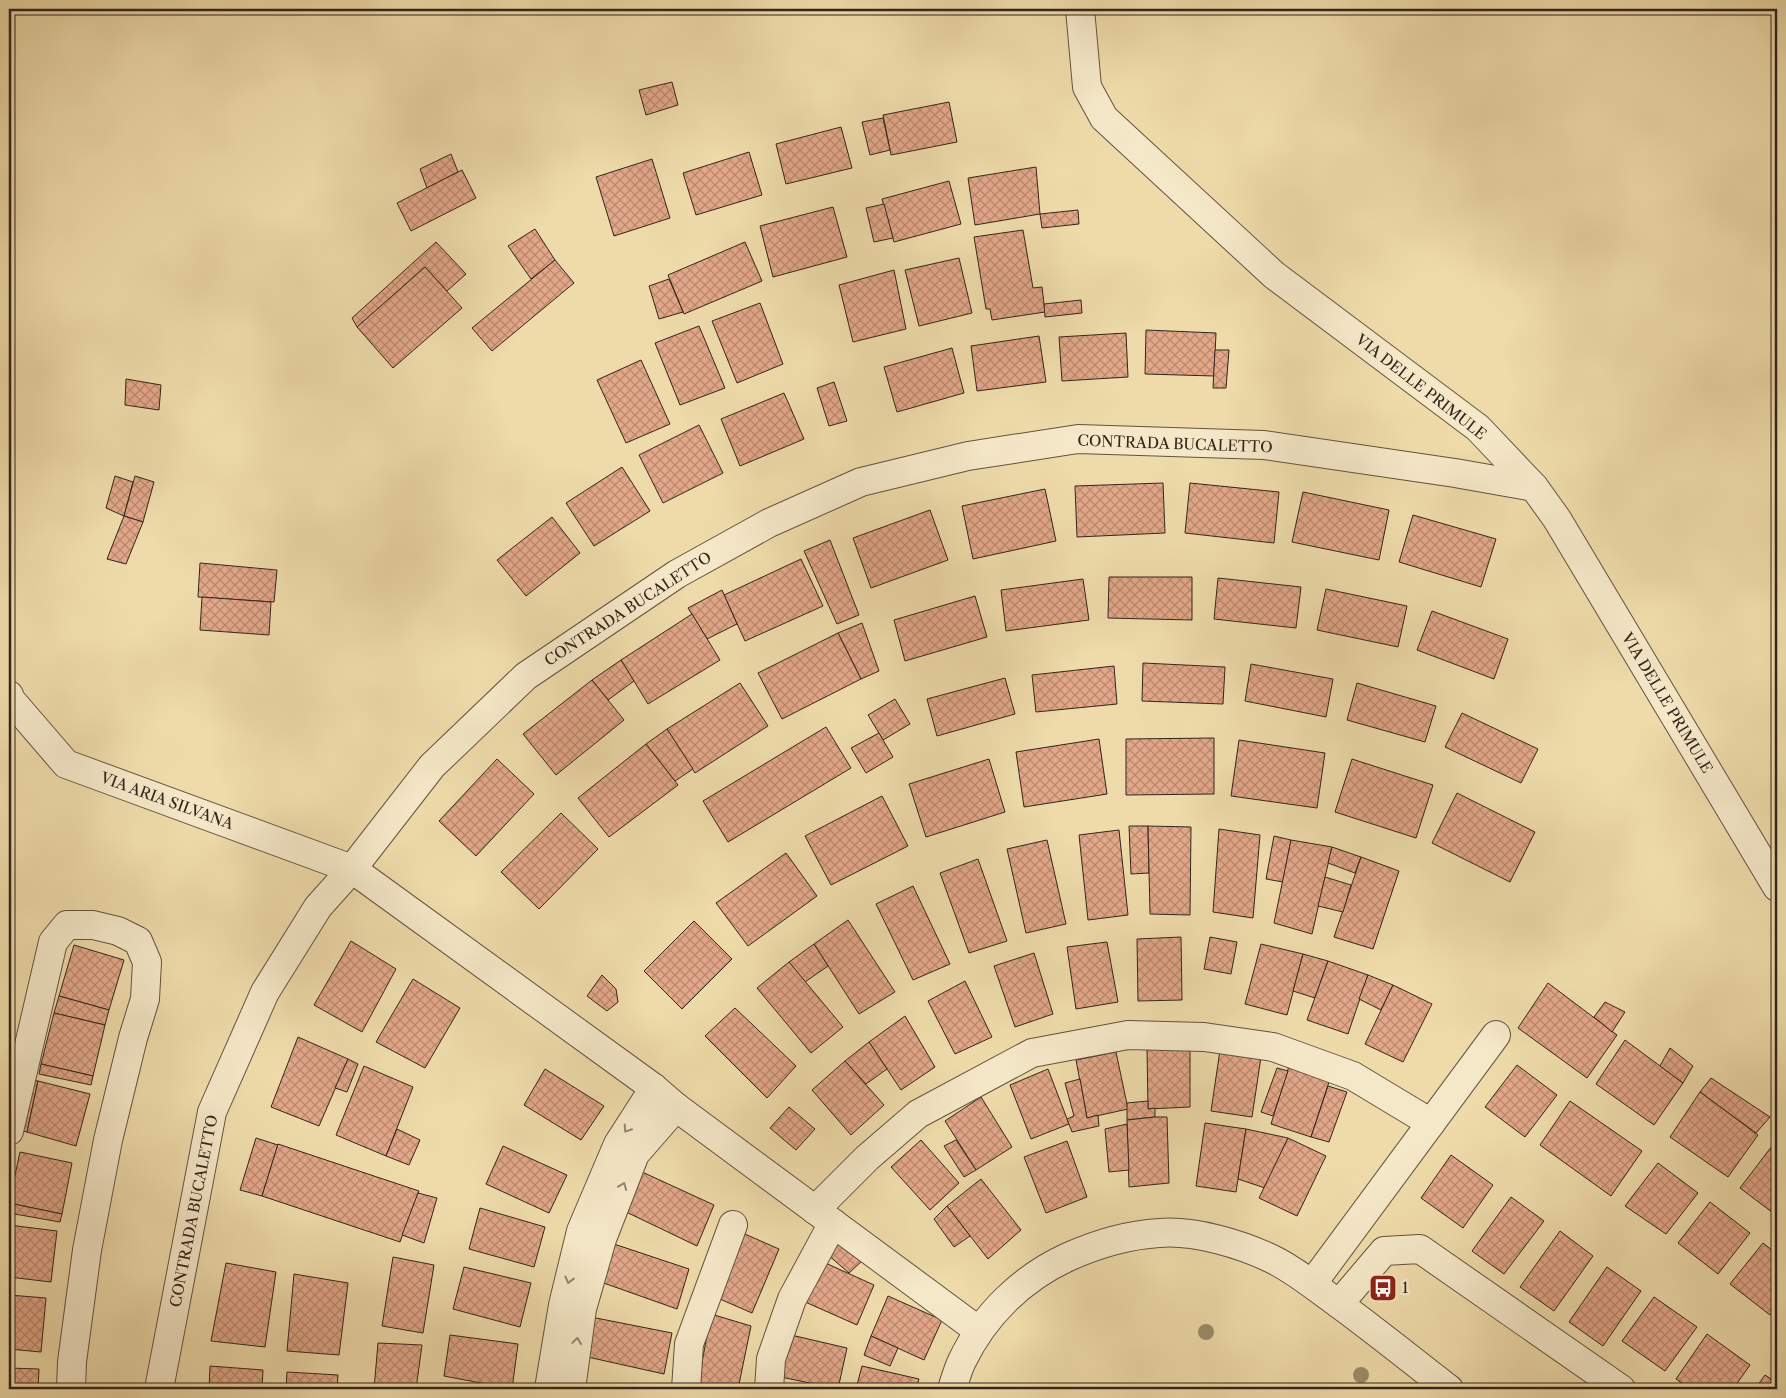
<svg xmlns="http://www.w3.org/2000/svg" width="1786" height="1398" font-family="'Libre Caslon Text',serif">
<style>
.building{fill:url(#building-cross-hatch);stroke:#33251b}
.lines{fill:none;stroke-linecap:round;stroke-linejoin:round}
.street-casing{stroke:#62523f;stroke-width:30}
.street{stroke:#f5e8c8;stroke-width:28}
.tree{fill:#9b8c6a}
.oneway{stroke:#948672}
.labels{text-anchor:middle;stroke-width:4.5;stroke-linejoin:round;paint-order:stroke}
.street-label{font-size:15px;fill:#33251b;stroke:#f5e8c8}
.poi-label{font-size:15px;fill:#33251b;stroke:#f5e8c8;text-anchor:start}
</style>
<defs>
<pattern id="building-cross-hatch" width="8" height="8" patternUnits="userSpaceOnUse" patternTransform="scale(1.25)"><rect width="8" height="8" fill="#e3a789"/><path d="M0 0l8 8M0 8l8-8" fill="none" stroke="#b9886f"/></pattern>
</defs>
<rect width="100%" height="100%" fill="#efdbaa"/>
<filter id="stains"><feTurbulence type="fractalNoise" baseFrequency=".004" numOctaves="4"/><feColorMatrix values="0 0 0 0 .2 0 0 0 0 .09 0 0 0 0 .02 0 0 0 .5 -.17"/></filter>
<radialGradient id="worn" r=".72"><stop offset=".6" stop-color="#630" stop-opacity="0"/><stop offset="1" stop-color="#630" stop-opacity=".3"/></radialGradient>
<g class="building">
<path d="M672 82 678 105 646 115 639 90Z"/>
<path d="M949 102 957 142 891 155 883 115Z"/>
<path d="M883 118 890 150 870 155 862 122Z"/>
<path d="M841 127 852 168 786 184 776 144Z"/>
<path d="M749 152 762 195 696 215 683 173Z"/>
<path d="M451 154 458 172 427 188 420 169Z"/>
<path d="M652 159 670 218 614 236 596 177Z"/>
<path d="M1036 167 1040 214 975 225 968 178Z"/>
<path d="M462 170 476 198 411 231 397 203Z"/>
<path d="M949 181 961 224 894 242 882 199Z"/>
<path d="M884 204 893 238 874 242 866 208Z"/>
<path d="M833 207 847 257 773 277 760 226Z"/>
<path d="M1078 210 1079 224 1042 228 1040 214Z"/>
<path d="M535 229 555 260 531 279 508 246Z"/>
<path d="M1023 230 1033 288 1042 287 1045 312 992 320 990 309H986L974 237Z"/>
<path d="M436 242 466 274 447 291 425 267 357 327 352 318Z"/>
<path d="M745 242 762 281 684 314 668 275Z"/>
<path d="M959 258 972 313 919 326 905 270Z"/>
<path d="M555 260 574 283 492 351 472 328Z"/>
<path d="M425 267 462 308 393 368 357 327Z"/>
<path d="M894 270 906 329 853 342 839 285Z"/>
<path d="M669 279 683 312 659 319 649 286Z"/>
<path d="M1081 300 1082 313 1045 317 1044 304Z"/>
<path d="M760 303 783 364 737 383 712 321Z"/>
<path d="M699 326 725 388 680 405 655 343Z"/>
<path d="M1146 330 1216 333 1214 376 1145 374Z"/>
<path d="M1126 333 1128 377 1062 381 1059 337Z"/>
<path d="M1039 336 1046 382 977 391 971 346Z"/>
<path d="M952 348 964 393 897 412 884 367Z"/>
<path d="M1215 350H1229L1226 388H1213Z"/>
<path d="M641 360 670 424 626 443 597 380Z"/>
<path d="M126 379 161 385 159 410 125 405Z"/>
<path d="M834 382 847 421 829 426 817 388Z"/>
<path d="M784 393 804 439 740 466 721 419Z"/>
<path d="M699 425 723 473 663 503 639 455Z"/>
<path d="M622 467 650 511 594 546 566 503Z"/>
<path d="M115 476 133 482 124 516 106 508Z"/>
<path d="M135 476 154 482 143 522 124 516Z"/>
<path d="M1163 483 1165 533 1077 537 1075 486Z"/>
<path d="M1190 483 1279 492 1274 543 1185 533Z"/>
<path d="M1045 489 1056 541 973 559 962 506Z"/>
<path d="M1303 492 1389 510 1379 560 1292 542Z"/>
<path d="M930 510 948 560 871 588 853 538Z"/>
<path d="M1413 515 1496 539 1481 587 1399 562Z"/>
<path d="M124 516 143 522 126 564 107 559Z"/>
<path d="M552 517 580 553 526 596 497 560Z"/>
<path d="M830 540 859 615 837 624 804 551Z"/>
<path d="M801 559 823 606 745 641 724 595Z"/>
<path d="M200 563 277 570 274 602 198 597Z"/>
<path d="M1109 577H1192V620L1108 618Z"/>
<path d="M1218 578 1301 587 1296 628 1214 619Z"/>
<path d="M1083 579 1089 620 1006 631 1001 590Z"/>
<path d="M1326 589 1407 606 1398 647 1317 630Z"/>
<path d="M722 590 737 624 707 639 688 608Z"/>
<path d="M975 596 987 637 905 661 894 620Z"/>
<path d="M202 597 271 602 269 635 200 630Z"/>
<path d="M1432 611 1508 639 1494 679 1417 650Z"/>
<path d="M692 614 720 660 648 704 621 660Z"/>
<path d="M862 623 879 671 861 679 838 633Z"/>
<path d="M838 633 861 679 782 719 758 673Z"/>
<path d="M621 660 634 681 608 700 592 680Z"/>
<path d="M1143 663 1225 667 1223 704 1142 701Z"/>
<path d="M1251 664 1333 679 1326 717 1245 701Z"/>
<path d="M1114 666 1117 704 1036 712 1032 675Z"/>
<path d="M1005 678 1015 714 937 736 927 699Z"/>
<path d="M592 680 624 720 556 775 523 734Z"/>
<path d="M740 683 768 726 695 773 667 729Z"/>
<path d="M1357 683 1436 706 1425 742 1347 720Z"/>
<path d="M895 699 910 724 883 740 868 715Z"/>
<path d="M1462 713 1538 749 1521 783 1445 747Z"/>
<path d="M826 727 851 768 728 842 703 801Z"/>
<path d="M667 729 693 769 675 781 646 744Z"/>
<path d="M879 733 893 757 866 773 851 748Z"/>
<path d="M1214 738V794L1126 795V739Z"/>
<path d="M1099 739 1107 794 1024 807 1016 752Z"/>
<path d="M1239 740 1325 753 1317 808 1231 796Z"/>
<path d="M646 744 678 785 609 837 578 798Z"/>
<path d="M497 759 534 794 476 856 439 821Z"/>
<path d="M989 759 1005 812 926 837 909 784Z"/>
<path d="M1352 759 1433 785 1416 838 1335 812Z"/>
<path d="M1457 793 1535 832 1510 882 1432 843Z"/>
<path d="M882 796 908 846 831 885 805 836Z"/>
<path d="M561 813 598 849 539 909 501 872Z"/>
<path d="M1129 826H1148L1149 873 1131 874Z"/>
<path d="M1148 826 1191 827 1190 915 1150 914Z"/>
<path d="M1219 829 1260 835 1253 918 1213 912Z"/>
<path d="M1119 830 1128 915 1088 920 1079 835Z"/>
<path d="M1274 836 1291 840 1283 882 1266 879Z"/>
<path d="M1047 840 1066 924 1026 933 1007 849Z"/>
<path d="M1291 840 1332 847 1312 934 1274 923Z"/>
<path d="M1332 847 1361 857 1355 873 1328 863Z"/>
<path d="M786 853 817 896 748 946 716 903Z"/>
<path d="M1361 857 1399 871 1373 949 1334 937Z"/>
<path d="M978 859 1007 941 969 953 940 873Z"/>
<path d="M1325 877 1351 885 1343 912 1318 906Z"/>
<path d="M913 886 950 964 913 980 876 904Z"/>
<path d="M848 920 895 992 859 1014 814 944Z"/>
<path d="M694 921 732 959 682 1009 644 971Z"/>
<path d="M1181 937 1182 1000 1138 1001 1137 939Z"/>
<path d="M1210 937 1237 942 1231 974 1204 969Z"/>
<path d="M351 941 396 969 362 1032 314 1005Z"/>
<path d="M1107 942 1118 1002 1076 1009 1067 947Z"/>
<path d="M814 944 828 966 805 982 789 962Z"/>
<path d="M1261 944 1303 954 1287 1015 1245 1004Z"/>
<path d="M74 945 124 960 109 1010 59 996Z"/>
<path d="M1034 953 1053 1014 1015 1027 994 966Z"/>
<path d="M1303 954 1328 961 1315 998 1293 991Z"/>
<path d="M1328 961 1368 975 1348 1034 1307 1020Z"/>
<path d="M789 962 843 1027 811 1053 757 988Z"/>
<path d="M602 975 616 989 618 1002 607 1011 587 996Z"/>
<path d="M1368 975 1393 985 1381 1010 1359 999Z"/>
<path d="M413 979 460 1008 425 1068 376 1042Z"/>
<path d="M965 981 992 1037 955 1054 928 1001Z"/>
<path d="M1548 983 1617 1035 1587 1078 1518 1028Z"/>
<path d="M1393 985 1432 1004 1403 1062 1365 1044Z"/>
<path d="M59 996 109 1010 105 1025 54 1013Z"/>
<path d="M1605 1002 1625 1012 1612 1032 1594 1017Z"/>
<path d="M735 1008 796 1066 767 1098 705 1036Z"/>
<path d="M54 1013 105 1025 93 1076 41 1064Z"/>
<path d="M905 1016 935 1067 901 1090 869 1042Z"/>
<path d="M298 1037 348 1059 319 1126 271 1107Z"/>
<path d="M1625 1040 1683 1083 1654 1125 1596 1084Z"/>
<path d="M869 1042 887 1069 866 1084 845 1061Z"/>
<path d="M1670 1048 1693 1066 1683 1083 1660 1066Z"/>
<path d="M1147 1049H1190V1107L1148 1109Z"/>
<path d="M1220 1050 1261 1057 1252 1117 1211 1111Z"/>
<path d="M1116 1052 1128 1109 1087 1118 1076 1060Z"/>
<path d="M348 1059 358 1064 347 1092 335 1088Z"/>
<path d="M845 1061 884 1105 851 1135 812 1090Z"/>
<path d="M41 1064 93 1076 91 1085 39 1074Z"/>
<path d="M1517 1065 1557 1095 1525 1137 1485 1107Z"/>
<path d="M364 1066 413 1087 386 1156 336 1135Z"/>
<path d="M1289 1066 1330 1079 1311 1137 1271 1124Z"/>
<path d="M1277 1068 1288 1071 1273 1116 1261 1112Z"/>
<path d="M545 1069 604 1106 581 1140 524 1105Z"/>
<path d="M1048 1069 1069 1124 1031 1139 1010 1085Z"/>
<path d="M1711 1078 1770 1117 1756 1133 1700 1092Z"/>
<path d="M27 1079 38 1081 27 1132 17 1130Z"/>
<path d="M1080 1079 1087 1118 1098 1115 1099 1126 1072 1132 1067 1119 1074 1116 1065 1083Z"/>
<path d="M38 1081 90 1094 76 1146 27 1132Z"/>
<path d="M1328 1086 1347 1092 1329 1142 1311 1137Z"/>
<path d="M1700 1092 1758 1135 1728 1177 1670 1137Z"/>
<path d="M981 1097 1012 1147 976 1170 945 1121Z"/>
<path d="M1148 1101V1109L1155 1108V1117L1127 1120V1103Z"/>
<path d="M1570 1101 1642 1151 1611 1196 1540 1145Z"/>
<path d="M789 1107 815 1129 796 1150 770 1128Z"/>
<path d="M1155 1117H1167L1169 1183 1129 1187 1127 1120Z"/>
<path d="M1205 1123 1246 1129 1236 1192 1196 1186Z"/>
<path d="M1127 1124 1129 1170 1109 1172 1105 1129Z"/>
<path d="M397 1129 420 1140 409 1165 386 1156Z"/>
<path d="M1246 1129 1288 1138 1265 1188 1238 1179Z"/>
<path d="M256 1138 278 1145 262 1196 240 1190Z"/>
<path d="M1288 1138 1326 1156 1297 1216 1259 1198Z"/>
<path d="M921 1140 959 1183 930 1210 891 1167Z"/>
<path d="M956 1140 976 1170 964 1177 944 1146Z"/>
<path d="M1067 1141 1087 1197 1046 1213 1024 1157Z"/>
<path d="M278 1144 419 1191 400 1242 262 1196Z"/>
<path d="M503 1146 567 1175 549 1213 486 1184Z"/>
<path d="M1772 1146 1777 1150V1216L1740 1188Z"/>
<path d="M20 1152 72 1163 62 1214 9 1203Z"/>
<path d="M1451 1155 1493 1185 1463 1228 1421 1198Z"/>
<path d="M1658 1163 1698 1193 1666 1234 1625 1206Z"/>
<path d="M640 1171 714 1205 697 1246 622 1210Z"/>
<path d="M981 1179 1021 1230 988 1259 947 1206Z"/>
<path d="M418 1193 437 1198 424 1243 402 1235Z"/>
<path d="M1511 1197 1544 1221 1504 1274 1472 1251Z"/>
<path d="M1710 1202 1750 1233 1718 1274 1678 1243Z"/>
<path d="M9 1203 62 1214 60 1222 9 1213Z"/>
<path d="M947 1206 970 1236 954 1247 934 1219Z"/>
<path d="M480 1208 545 1227 534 1267 469 1249Z"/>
<path d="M9 1225 57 1231 51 1282 9 1277Z"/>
<path d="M738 1231 779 1249 752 1313 713 1296Z"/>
<path d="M1560 1231 1593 1256 1554 1311 1520 1287Z"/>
<path d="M838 1242 863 1260 849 1273 828 1255Z"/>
<path d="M611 1243 689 1269 677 1309 598 1281Z"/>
<path d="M1763 1243 1777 1254V1306L1770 1315 1730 1284Z"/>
<path d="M393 1257 434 1265 423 1333 382 1326Z"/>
<path d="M821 1261 874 1285 857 1325 803 1301Z"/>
<path d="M226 1263 276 1272 265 1347 211 1341Z"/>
<path d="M464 1267 531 1283 520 1327 453 1309Z"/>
<path d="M1607 1267 1641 1291 1603 1346 1569 1322Z"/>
<path d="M294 1274 348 1283 339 1355 287 1351Z"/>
<path d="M9 1295 46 1298 41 1352 9 1349Z"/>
<path d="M888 1296 942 1320 924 1360 871 1336Z"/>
<path d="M1654 1297 1697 1327 1665 1371 1622 1341Z"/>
<path d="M711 1314 751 1326 738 1389H697Z"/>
<path d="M591 1317 672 1333 664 1374 583 1356Z"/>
<path d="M1707 1334 1750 1365 1733 1389H1690L1676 1379Z"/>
<path d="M450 1335 518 1344 512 1389 444 1376Z"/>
<path d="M791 1335 847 1348 838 1389 781 1377Z"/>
<path d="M871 1336 898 1348 890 1366 864 1355Z"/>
<path d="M378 1343 422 1345 416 1389H374Z"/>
<path d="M210 1366 263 1370 262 1389H209Z"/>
<path d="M862 1366 919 1379 916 1389H856Z"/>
<path d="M9 1368 39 1369 38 1389H9Z"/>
<path d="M287 1372 338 1375 337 1389H286Z"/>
<path d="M1765 1375 1777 1383V1389H1755Z"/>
</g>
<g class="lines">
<defs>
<g id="street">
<path d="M1080 9 1087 87 1104 118 1274 275 1478 428 1534 487 1557 519 1777 887"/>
<path d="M9 695 10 699 66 764 352 869 654 1088 676 1107 979 1331"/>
<path d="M9 1131 53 942 67 925H93L118 931 138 941 147 962 145 999 133 1038 108 1140 87 1250 72 1362 71 1389"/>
<path d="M815 1210 867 1158 918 1114 1032 1053 1128 1035 1204 1037 1273 1047 1353 1076 1431 1123"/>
<path d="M1312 1284 1496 1035"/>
<path d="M1339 1304 1384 1251 1420 1249 1621 1389"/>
<path d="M159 1389 212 1112 265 992 318 907 352 869 432 766 526 676 677 574 769 523 861 482 968 456 1078 439 1264 445 1455 473 1534 487"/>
<path d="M549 1389 563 1305 581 1231 618 1144 654 1088"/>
<path d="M571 1389 582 1309 602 1239 635 1154 676 1107"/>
<path d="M686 1389 689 1344 733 1225"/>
<path d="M769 1389 771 1359 792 1299 833 1223"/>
<path d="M952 1389C955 1380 958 1369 962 1361 984 1315 1022 1278 1068 1257 1097 1244 1127 1235 1159 1233 1194 1230 1241 1244 1272 1259 1293 1269 1313 1285 1332 1299 1372 1328 1410 1359 1449 1389"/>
</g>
</defs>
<use href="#street" class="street-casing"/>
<use href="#street" class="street"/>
</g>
<g class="tree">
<circle cx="1206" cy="1332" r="8"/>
<circle cx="1361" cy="1375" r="8"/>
</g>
<defs><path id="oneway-chevron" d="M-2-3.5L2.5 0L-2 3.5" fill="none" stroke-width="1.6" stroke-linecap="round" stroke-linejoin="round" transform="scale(1.25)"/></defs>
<g class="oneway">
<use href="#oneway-chevron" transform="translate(627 1129) rotate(123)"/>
<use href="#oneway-chevron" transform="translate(623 1186) rotate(-68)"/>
<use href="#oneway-chevron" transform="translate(569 1280) rotate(104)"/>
<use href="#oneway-chevron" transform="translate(577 1341) rotate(-82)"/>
</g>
<defs>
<symbol id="bus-square" viewBox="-11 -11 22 22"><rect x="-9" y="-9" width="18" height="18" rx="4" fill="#8f2418" stroke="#f5e8c8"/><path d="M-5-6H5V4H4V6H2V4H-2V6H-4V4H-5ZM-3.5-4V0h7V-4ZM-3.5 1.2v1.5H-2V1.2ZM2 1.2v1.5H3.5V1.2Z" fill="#fff"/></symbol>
</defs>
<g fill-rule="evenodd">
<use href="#bus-square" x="1367" y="1272" width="32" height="32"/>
</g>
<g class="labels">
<g class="street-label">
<text transform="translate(1421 387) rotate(38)" y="5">VIA DELLE PRIMULE</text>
<text transform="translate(1175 444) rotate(2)" y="5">CONTRADA BUCALETTO</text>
<text transform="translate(628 609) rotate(-33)" y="5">CONTRADA BUCALETTO</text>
<text transform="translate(1667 703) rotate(59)" y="5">VIA DELLE PRIMULE</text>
<text transform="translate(167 801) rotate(20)" y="5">VIA ARIA SILVANA</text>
<text transform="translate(194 1211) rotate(-79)" y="5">CONTRADA BUCALETTO</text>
</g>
<g class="poi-label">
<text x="1402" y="1293">1</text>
</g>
</g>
<rect width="1786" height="1398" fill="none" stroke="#efdbaa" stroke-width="30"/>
<rect x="10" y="10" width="1766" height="1378" fill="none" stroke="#33251b" stroke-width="2.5"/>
<rect x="15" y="15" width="1756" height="1368" fill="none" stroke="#33251b"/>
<rect width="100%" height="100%" filter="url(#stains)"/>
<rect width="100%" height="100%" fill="url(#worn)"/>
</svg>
